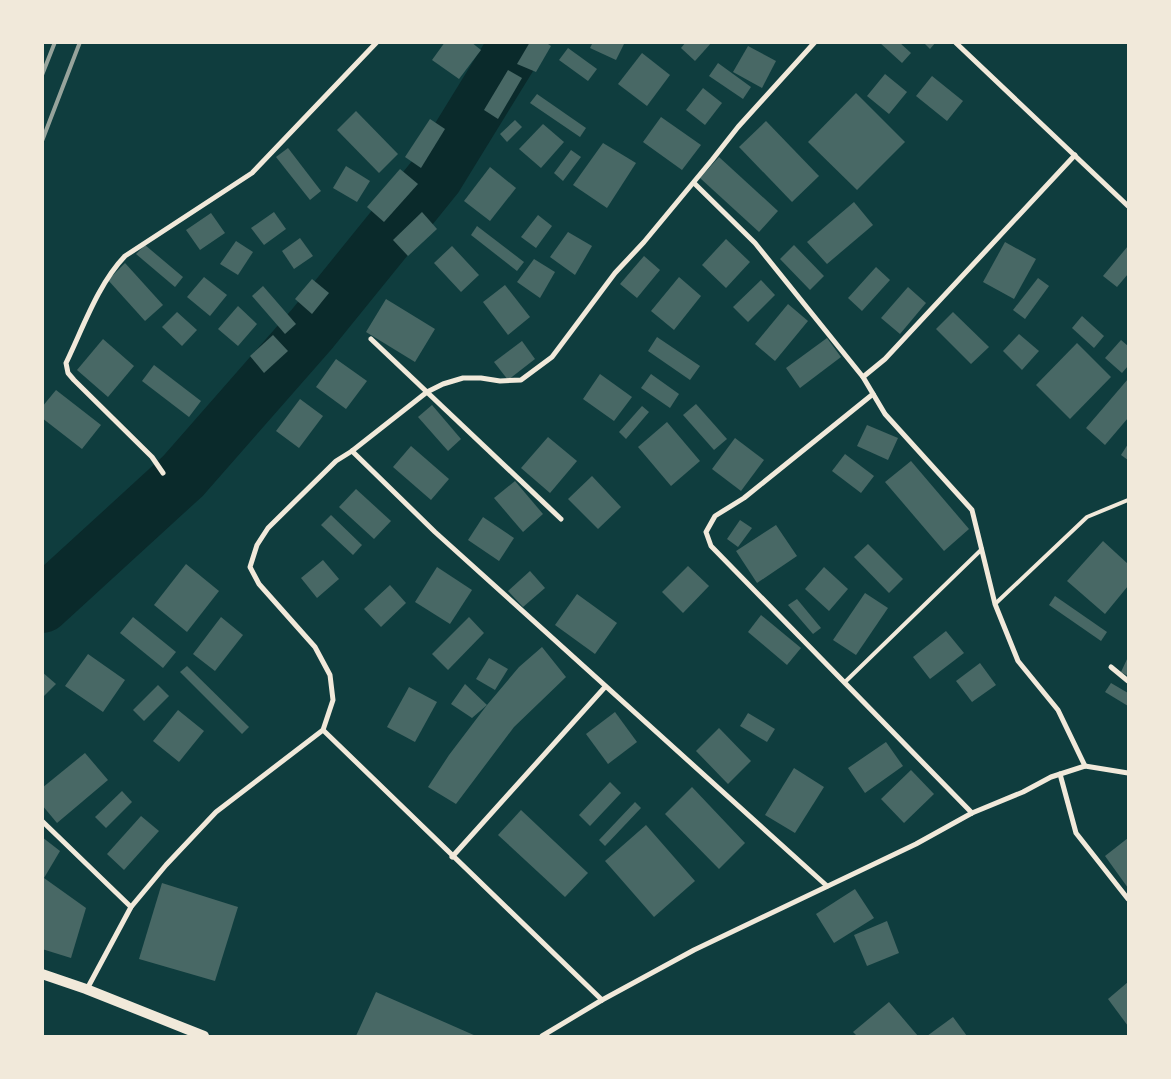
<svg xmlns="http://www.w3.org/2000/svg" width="1171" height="1079" font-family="Figtree,sans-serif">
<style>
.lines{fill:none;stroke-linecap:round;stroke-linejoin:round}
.river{stroke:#0a2a2b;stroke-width:56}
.building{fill:#486865}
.service{stroke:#f1e9da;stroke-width:4}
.minor{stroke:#f1e9da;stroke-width:5}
.secondary{stroke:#f1e9da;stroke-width:10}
.rail{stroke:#97a49c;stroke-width:4}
</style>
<rect width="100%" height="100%" fill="#0f3d3e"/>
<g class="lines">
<path class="river" d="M42 605 183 476 312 329 435 177 518 42"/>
</g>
<g class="building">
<path d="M445 42H471L481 50 459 79 432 60Z"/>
<path d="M530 42H545L551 46 536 72 517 64Z"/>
<path d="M593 42H625L616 60 590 48Z"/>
<path d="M686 42H712L695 61 681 48Z"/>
<path d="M879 42H899L911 53 902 63Z"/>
<path d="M923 42H936L930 49Z"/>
<path d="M748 46 776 61 762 88 733 72Z"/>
<path d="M568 48 597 69 588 81 559 60Z"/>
<path d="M642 53 670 75 647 106 618 84Z"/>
<path d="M718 63 751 87 743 99 709 76Z"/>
<path d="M508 70 522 78 498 119 484 110Z"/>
<path d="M885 74 907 92 889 114 867 96Z"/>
<path d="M932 76 963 101 947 121 916 96Z"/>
<path d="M703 88 722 103 705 125 686 110Z"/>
<path d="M856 93 905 142 857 190 808 142Z"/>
<path d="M537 94 586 128 580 137 530 103Z"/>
<path d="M356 111 398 154 379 173 337 130Z"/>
<path d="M661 117 701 145 682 170 643 142Z"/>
<path d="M430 119 445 129 421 168 405 157Z"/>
<path d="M515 120 522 127 507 142 500 134Z"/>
<path d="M766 121 819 176 792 202 739 147Z"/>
<path d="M543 124 564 142 541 168 519 149Z"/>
<path d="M603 143 636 163 607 208 573 185Z"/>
<path d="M288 148 321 191 310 200 276 157Z"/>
<path d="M571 150 581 157 563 181 554 173Z"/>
<path d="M719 157 778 211 759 232 700 178Z"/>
<path d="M346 166 370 181 357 202 333 188Z"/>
<path d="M490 167 516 188 490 221 464 201Z"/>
<path d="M400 169 418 184 384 222 367 207Z"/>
<path d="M854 202 873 225 827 264 807 242Z"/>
<path d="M274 212 286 229 264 245 251 228Z"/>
<path d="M422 212 437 229 408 256 393 240Z"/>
<path d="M211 213 225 233 200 250 186 230Z"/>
<path d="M538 215 552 226 536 248 521 237Z"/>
<path d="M477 226 524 262 517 271 471 235Z"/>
<path d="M568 232 592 246 575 275 550 257Z"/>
<path d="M300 238 313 256 294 269 282 251Z"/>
<path d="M726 239 750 262 726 288 702 265Z"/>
<path d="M236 241 253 252 238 275 220 264Z"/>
<path d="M1005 242 1036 259 1014 299 983 282Z"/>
<path d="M145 245 183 277 175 287 136 254Z"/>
<path d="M794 245 824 276 810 290 780 259Z"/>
<path d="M452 246 479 275 461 292 434 263Z"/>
<path d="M1128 246V274L1117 287 1103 276Z"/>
<path d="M644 256 660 270 637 298 620 284Z"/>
<path d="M534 259 555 272 540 298 517 282Z"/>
<path d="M125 263 163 305 145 321 108 280Z"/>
<path d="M876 267 890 280 862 311 848 298Z"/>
<path d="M204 277 227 295 210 316 187 297Z"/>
<path d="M679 277 701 296 674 330 651 311Z"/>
<path d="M1038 278 1049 286 1025 319 1013 310Z"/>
<path d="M312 279 329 293 312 314 295 299Z"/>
<path d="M761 280 775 295 748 322 733 307Z"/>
<path d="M505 285 530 317 508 335 483 302Z"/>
<path d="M263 286 296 324 285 334 252 296Z"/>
<path d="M908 287 926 303 900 334 881 318Z"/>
<path d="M386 299 435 329 415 362 366 332Z"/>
<path d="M788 304 808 321 775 361 755 344Z"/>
<path d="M238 306 257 324 238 346 218 329Z"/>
<path d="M177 312 197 330 182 346 162 327Z"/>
<path d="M953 312 989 347 971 364 936 329Z"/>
<path d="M1082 316 1104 336 1094 348 1072 328Z"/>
<path d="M1019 334 1039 351 1022 370 1003 351Z"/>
<path d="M273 335 288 351 264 373 250 356Z"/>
<path d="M657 337 700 366 690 380 648 351Z"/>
<path d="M827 338 841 357 800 388 786 368Z"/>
<path d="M103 339 134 366 108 397 77 370Z"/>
<path d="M1121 340 1128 346V366L1122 373 1105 358Z"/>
<path d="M522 341 535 359 508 380 494 362Z"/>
<path d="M1077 343 1111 377 1070 419 1036 385Z"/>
<path d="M336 359 367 381 346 409 316 387Z"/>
<path d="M154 365 201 401 189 417 142 381Z"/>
<path d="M600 374 632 397 614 421 583 399Z"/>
<path d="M651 374 679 394 670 408 641 388Z"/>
<path d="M1128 379V418L1105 445 1086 428Z"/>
<path d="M56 390 101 425 82 449 42 418V407Z"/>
<path d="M300 399 323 416 299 448 276 431Z"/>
<path d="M696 404 727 439 714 450 683 415Z"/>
<path d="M432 405 461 439 448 451 418 417Z"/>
<path d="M642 406 649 412 626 439 619 432Z"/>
<path d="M667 422 700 461 671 486 638 447Z"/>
<path d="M867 425 898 438 888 460 857 446Z"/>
<path d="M548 437 577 461 550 493 521 468Z"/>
<path d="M735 438 764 460 741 491 712 469Z"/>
<path d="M1128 444V460L1121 455Z"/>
<path d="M411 446 449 479 431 500 393 467Z"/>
<path d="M845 454 874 476 861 493 832 471Z"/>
<path d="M911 461 969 529 944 551 885 482Z"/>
<path d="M592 476 621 507 598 529 568 499Z"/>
<path d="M515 481 543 514 523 532 494 498Z"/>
<path d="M356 489 391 521 374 539 339 507Z"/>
<path d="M331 515 362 545 353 555 321 525Z"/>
<path d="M483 517 514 538 499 561 468 540Z"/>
<path d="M740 520 752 528 738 547 727 539Z"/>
<path d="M776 525 797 556 757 583 736 551Z"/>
<path d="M1103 541 1128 564V586L1105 614 1067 581Z"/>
<path d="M868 544 903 579 889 593 854 557Z"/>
<path d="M323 560 339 579 317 598 301 578Z"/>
<path d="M186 564 219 591 187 632 154 605Z"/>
<path d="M688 566 709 586 683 613 662 592Z"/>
<path d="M437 567 472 590 450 624 415 602Z"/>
<path d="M824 567 848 589 829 611 805 589Z"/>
<path d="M530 571 545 588 523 607 508 591Z"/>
<path d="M390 585 406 603 381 627 364 609Z"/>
<path d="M865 593 888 608 856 655 833 640Z"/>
<path d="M577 594 617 623 595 654 555 625Z"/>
<path d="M1055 596 1107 632 1101 641 1049 605Z"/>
<path d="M797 599 821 628 813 634 788 605Z"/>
<path d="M761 615 801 648 787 665 748 632Z"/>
<path d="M133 617 176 652 163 668 120 633Z"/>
<path d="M221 617 243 635 215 671 193 654Z"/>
<path d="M469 617 484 633 448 670 432 654Z"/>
<path d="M946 631 964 653 930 679 913 657Z"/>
<path d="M542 647 566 677 514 727 456 804 428 787 449 755 487 705 519 667Z"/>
<path d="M88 654 125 680 103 712 65 686Z"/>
<path d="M1128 657V676L1121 672Z"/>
<path d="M489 658 508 669 495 690 476 679Z"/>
<path d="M980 663 996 685 972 702 956 681Z"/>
<path d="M187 666 249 727 242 734 180 672Z"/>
<path d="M42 672 56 684 42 698Z"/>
<path d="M1111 683 1128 693V706L1105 692Z"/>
<path d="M465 684 487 705 472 718 451 704Z"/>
<path d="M158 685 169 696 144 721 133 710Z"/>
<path d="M409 687 437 702 415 742 387 727Z"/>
<path d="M178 710 204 731 179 762 153 741Z"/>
<path d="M615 712 637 742 608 764 586 734Z"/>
<path d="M748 713 775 729 767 742 740 726Z"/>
<path d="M719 728 751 761 728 784 696 751Z"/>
<path d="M886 742 903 766 865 793 848 768Z"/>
<path d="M85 753 108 780 57 823 42 805V788Z"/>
<path d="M794 768 824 787 795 833 765 815Z"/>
<path d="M911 770 934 794 904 823 881 799Z"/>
<path d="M610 782 621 793 590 826 579 815Z"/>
<path d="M692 787 745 843 719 869 665 814Z"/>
<path d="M122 791 132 802 106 828 95 817Z"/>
<path d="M635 802 641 808 605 846 599 840Z"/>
<path d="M521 810 588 873 565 897 498 835Z"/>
<path d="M141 816 159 831 124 870 107 854Z"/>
<path d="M646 825 695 881 654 917 605 861Z"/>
<path d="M42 837 60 851 44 878 42 877Z"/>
<path d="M1128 838V888L1105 856Z"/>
<path d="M44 878 86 908 71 958 42 949V881Z"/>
<path d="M162 883 238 907 215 981 139 959Z"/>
<path d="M855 889 874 918 834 943 816 914Z"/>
<path d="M887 921 899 953 867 966 854 935Z"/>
<path d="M1128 982V1026L1108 999Z"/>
<path d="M376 992 476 1036H356Z"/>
<path d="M889 1002 918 1036H857L853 1032Z"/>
<path d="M953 1017 967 1036H927Z"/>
</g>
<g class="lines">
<g class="service">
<path d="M995 604 1087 517 1128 500"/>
<path d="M845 682 982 549"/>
</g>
<g class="minor">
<path d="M955 42 1128 206"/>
<path d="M1075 155 885 359 863 377 885 414 972 510 995 604 1018 661 1058 710 1085 766"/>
<path d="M694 183 755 243 863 377"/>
<path d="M371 339 561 519"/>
<path d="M873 394 744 498 715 516 706 532 711 546 972 813"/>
<path d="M352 451 435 532 827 886"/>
<path d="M163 473 152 457 74 380 68 373 66 363C83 328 98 284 125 256L252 173 377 42"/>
<path d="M1111 667 1128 681"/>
<path d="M323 730 602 1000"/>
<path d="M1060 774 1076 833 1128 899"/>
<path d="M42 821 131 907"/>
<path d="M452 857 605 687"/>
<path d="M87 989 131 907 166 865 216 812 323 730 333 700 330 675 315 647 259 584 250 567 257 545 268 528 336 461 352 451 427 392 443 384 463 378H481L500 381 521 380 552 357 615 273 644 242 712 160 738 127 815 42"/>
<path d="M542 1036 602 1000 694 950 916 844 972 813 1023 792 1051 777 1085 766 1128 773"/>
</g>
<path class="secondary" d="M42 974 86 989 204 1036"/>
<g class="rail">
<path d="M42 75 55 42"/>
<path d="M42 141 80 42"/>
</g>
</g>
<rect width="1171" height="1079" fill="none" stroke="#f1e9da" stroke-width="88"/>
</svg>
